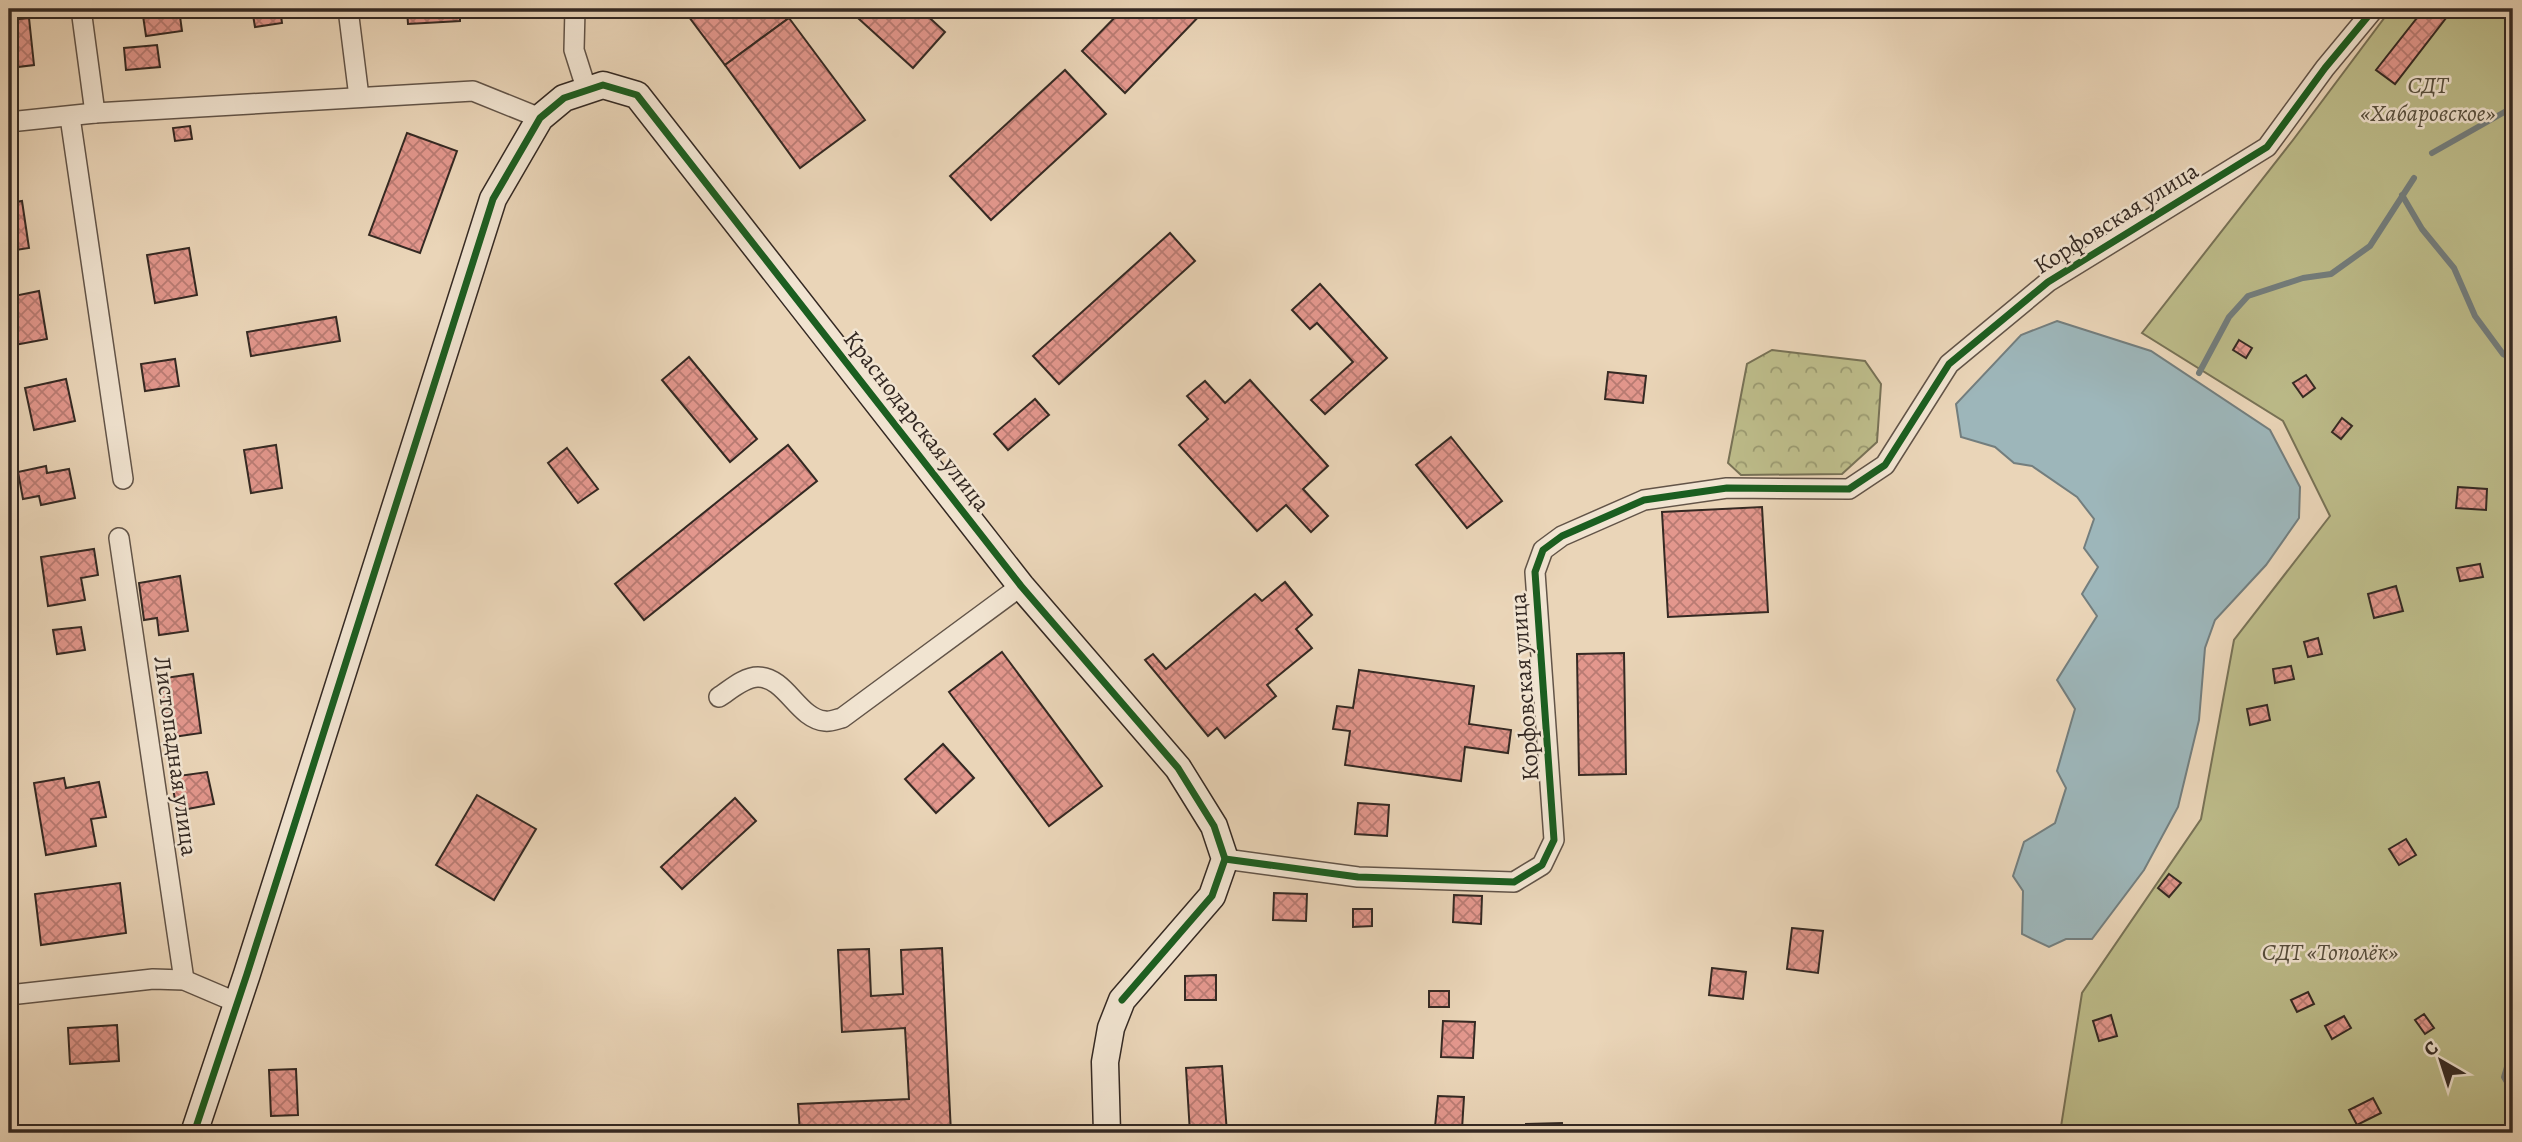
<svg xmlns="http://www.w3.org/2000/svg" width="2522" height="1142" font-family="Alegreya,serif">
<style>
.forest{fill:url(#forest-crowns);stroke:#787256;stroke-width:2}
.green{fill:#bdbc8a;stroke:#787256;stroke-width:2}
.water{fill:#9db6ba;stroke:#737e7e;stroke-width:2}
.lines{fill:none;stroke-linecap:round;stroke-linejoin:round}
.stream{stroke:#737e7e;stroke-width:6}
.building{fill:url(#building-cross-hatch);stroke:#342923;stroke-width:2}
.street-casing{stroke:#625448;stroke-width:22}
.secondary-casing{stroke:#342923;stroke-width:29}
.street{stroke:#f1e4d1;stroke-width:19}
.secondary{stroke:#f1e4d1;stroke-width:26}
.cycleway-casing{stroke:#f1e4d1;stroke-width:11}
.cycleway{stroke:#1b5e20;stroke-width:7}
.labels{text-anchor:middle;stroke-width:5;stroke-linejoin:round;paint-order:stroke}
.park-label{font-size:24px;font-style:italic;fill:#564e3d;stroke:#f1e4d1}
.street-label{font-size:24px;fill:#342923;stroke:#f1e4d1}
</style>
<defs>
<pattern id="forest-crowns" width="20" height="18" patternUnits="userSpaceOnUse" patternTransform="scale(1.75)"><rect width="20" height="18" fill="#bdbc8a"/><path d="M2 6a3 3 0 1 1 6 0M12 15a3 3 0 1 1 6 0" fill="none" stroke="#9a9970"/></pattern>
<pattern id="building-cross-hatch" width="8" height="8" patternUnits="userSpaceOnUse" patternTransform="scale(1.75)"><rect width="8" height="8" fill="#e3978d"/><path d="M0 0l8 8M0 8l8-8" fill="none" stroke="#b97b73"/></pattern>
</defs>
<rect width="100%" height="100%" fill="#ead5b8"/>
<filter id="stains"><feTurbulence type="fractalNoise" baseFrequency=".00286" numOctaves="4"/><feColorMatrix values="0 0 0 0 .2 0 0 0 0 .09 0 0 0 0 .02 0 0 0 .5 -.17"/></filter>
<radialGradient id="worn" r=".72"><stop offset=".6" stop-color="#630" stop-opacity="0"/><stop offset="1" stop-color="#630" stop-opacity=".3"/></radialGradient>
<path class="forest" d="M1772 350 1865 361 1881 384 1877 442 1842 474 1741 475 1728 463 1747 364Z"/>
<path class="green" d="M2391 9H2513V1133H2060L2082 993 2201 819 2234 640 2330 516 2283 421 2142 333 2293 140Z"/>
<path class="water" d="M2057 321 2151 351 2270 430 2300 487 2299 518 2266 565 2215 620 2205 648 2199 720 2178 807 2144 870 2092 939H2066L2049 947 2022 934 2023 891 2013 876 2024 842 2055 823 2066 788 2057 771 2075 709 2057 680 2097 616 2082 594 2098 567 2084 548 2094 519 2077 497 2032 466 2014 463 1995 447 1961 437 1956 404 2021 335Z"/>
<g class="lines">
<g class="stream">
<path d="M2432 153 2508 110 2513 105"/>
<path d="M2402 195 2422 229 2454 268 2475 316 2503 354 2513 359"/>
<path d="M2199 373 2229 317 2248 296 2303 278 2331 274 2370 246 2414 178"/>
<path d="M2513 1047 2504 1077 2513 1092"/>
</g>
</g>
<g class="building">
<path d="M142 9H179L182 31 146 36Z"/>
<path d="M252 9H280L282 23 255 27Z"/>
<path d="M407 9H460V21L408 24Z"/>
<path d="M683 9H783L789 18 725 65Z"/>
<path d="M848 9H920L945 32 913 68Z"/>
<path d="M1123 9H1206L1125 93 1082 51Z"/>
<path d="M2424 9H2453L2395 84 2376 70Z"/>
<path d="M29 18 34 65 9 68V20Z"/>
<path d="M789 18 865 120 800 168 725 65Z"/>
<path d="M157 45 160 67 126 70 124 48Z"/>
<path d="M1065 70 1106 114 991 220 950 176Z"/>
<path d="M190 126 192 139 175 141 173 128Z"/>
<path d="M407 133 457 151 420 253 369 235Z"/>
<path d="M22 201 29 248 9 251V203Z"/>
<path d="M1170 233 1195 261 1059 384 1033 356Z"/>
<path d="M189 248 197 295 155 303 147 255Z"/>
<path d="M1320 284 1387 358 1325 414 1311 400 1353 362 1317 323 1310 329 1292 310Z"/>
<path d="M39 291 47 339 9 346V297Z"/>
<path d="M336 317 340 341 251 356 247 332Z"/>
<path d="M2239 340 2252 348 2246 358 2233 350Z"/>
<path d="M689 357 757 439 730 462 662 380Z"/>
<path d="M175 359 179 386 145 391 141 364Z"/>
<path d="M1608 372 1646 376 1643 403 1605 399Z"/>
<path d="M2306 375 2315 388 2303 397 2293 383Z"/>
<path d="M66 379 75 421 34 430 25 388Z"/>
<path d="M1250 380 1328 466 1303 489 1328 516 1311 532 1286 505 1257 531 1179 445 1208 419 1187 396 1205 381 1225 403Z"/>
<path d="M1035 399 1049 415 1008 450 994 434Z"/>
<path d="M2342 418 2352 426 2341 439 2332 432Z"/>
<path d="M1451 437 1502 501 1467 528 1416 465Z"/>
<path d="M276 445 282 488 251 493 244 450Z"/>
<path d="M788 445 817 481 644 620 615 584Z"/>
<path d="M567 448 598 489 578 503 548 463Z"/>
<path d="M46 466 47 473 69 469 75 498 41 505 39 496 23 499 18 472Z"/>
<path d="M2458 487 2487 489 2486 510 2456 508Z"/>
<path d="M1762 507 1768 612 1668 617 1662 512Z"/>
<path d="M94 549 98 575 81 578 85 600 48 606 41 557Z"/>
<path d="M2480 564 2483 577 2460 581 2457 568Z"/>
<path d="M180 576 188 631 159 635 157 618 144 620 139 583Z"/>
<path d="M1285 582 1312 615 1296 629 1312 648 1267 685 1276 696 1225 738 1217 728 1208 736 1145 660 1153 654 1166 669 1255 594 1262 601Z"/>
<path d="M2396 586 2403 611 2374 618 2368 594Z"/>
<path d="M81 627 85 650 57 654 53 630Z"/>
<path d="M2318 638 2322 654 2308 657 2304 642Z"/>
<path d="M1002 652 1102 786 1049 826 949 692Z"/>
<path d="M1624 653 1626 774 1579 775 1577 654Z"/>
<path d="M2291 666 2294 679 2275 683 2273 669Z"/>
<path d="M1359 670 1474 686 1469 724 1511 730 1508 753 1465 747 1461 781 1345 765 1350 731 1333 729 1337 706 1353 708Z"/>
<path d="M193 674 201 733 166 738 158 679Z"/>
<path d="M2267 705 2270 720 2250 725 2247 709Z"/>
<path d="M943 744 974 778 936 813 905 779Z"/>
<path d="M207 772 214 804 177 811 171 777Z"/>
<path d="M64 778 66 788 99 782 106 817 91 819 96 846 46 855 34 783Z"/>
<path d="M477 795 536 829 494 900 436 865Z"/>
<path d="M735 798 756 821 682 889 661 867Z"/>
<path d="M1358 803 1389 805 1387 836 1355 834Z"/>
<path d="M2406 839 2416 855 2399 865 2389 849Z"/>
<path d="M2169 874 2181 883 2169 897 2158 888Z"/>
<path d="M120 883 126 933 41 945 35 894Z"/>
<path d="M1274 893 1307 894 1306 921 1273 920Z"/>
<path d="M1454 895 1482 896 1481 924 1453 922Z"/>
<path d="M1353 909H1372V926L1353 927Z"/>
<path d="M1792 928 1823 931 1818 973 1787 969Z"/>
<path d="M942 948 951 1133H800L798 1104 909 1099 905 1028 842 1032 838 950 869 949 871 996 903 994 901 950Z"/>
<path d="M1712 968 1746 972 1743 999 1709 995Z"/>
<path d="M1216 975V1000H1185V976Z"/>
<rect x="1429" y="991" width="20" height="16"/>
<path d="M2308 992 2314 1004 2297 1012 2291 1000Z"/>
<path d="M2424 1014 2434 1028 2425 1034 2415 1020Z"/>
<path d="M2111 1015 2117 1036 2099 1041 2093 1021Z"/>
<path d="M2344 1016 2351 1028 2332 1039 2325 1026Z"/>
<path d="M1443 1021 1475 1022 1473 1058 1441 1057Z"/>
<path d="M117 1025 119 1061 70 1064 68 1028Z"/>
<path d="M1222 1066 1227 1133H1190L1186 1068Z"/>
<path d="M296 1069 298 1115 271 1116 269 1070Z"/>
<path d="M1438 1096 1464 1097 1462 1129 1435 1127Z"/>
<path d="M2373 1098 2381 1113 2357 1125 2349 1110Z"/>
<path d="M1562 1123 1563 1133H1526V1124Z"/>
</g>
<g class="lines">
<defs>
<g id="street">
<path d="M81 9 95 113"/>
<path d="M348 9 359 97"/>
<path d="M575 9 574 50 587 91"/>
<path d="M70 117 123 479"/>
<path d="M9 122 95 113 473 91 540 118"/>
<path d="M119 538 184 980"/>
<path d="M719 697C730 690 744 677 758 677 786 677 798 719 825 721 830 722 837 719 842 718L1021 586"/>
<path d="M1225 859 1358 877 1514 882 1542 865 1554 840 1535 572 1543 550 1562 536 1644 500 1727 488 1849 489 1885 465 1949 364 2048 282 2267 147 2325 68 2374 9"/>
<path d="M9 995 153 979 184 980 238 1003"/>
</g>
<path id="secondary" d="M194 1133 247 974 493 199 540 118 564 98 603 85 637 95 1021 586 1178 768 1214 826 1225 859 1212 896 1122 1000 1111 1028 1105 1062 1107 1133"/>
</defs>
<use href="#street" class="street-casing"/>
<use href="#secondary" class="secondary-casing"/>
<use href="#street" class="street"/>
<use href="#secondary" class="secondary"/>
<defs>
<g id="cycleway">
<path d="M1225 859 1358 877 1514 882 1542 865 1554 840 1535 572 1543 550 1562 536 1644 500 1727 488 1849 489 1885 465 1949 364 2048 282 2267 147 2325 68 2374 9"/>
<path d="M194 1133 247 974 493 199 540 118 564 98 603 85 637 95 1021 586 1178 768 1214 826 1225 859 1212 896 1122 1000"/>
</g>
</defs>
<use href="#cycleway" class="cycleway-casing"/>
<use href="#cycleway" class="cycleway"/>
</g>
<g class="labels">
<g class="park-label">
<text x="2428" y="93">СДТ<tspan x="2428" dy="28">«Хабаровское»</tspan></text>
<text x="2330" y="960">СДТ «Тополёк»</text>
</g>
<g class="street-label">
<text transform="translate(2116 218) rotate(-32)" y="8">Корфовская улица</text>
<text transform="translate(917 421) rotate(52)" y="8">Краснодарская улица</text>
<text transform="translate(1524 687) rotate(-94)" y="8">Корфовская улица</text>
<text transform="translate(176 756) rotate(82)" y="8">Листопадная улица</text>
</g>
</g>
<rect width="2522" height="1142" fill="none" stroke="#ead5b8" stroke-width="35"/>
<rect x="10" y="10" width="2501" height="1121" fill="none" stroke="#342923" stroke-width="3.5"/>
<rect x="18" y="18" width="2487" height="1107" fill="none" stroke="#342923" stroke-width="2"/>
<g transform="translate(2441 1061) rotate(321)" stroke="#f1e4d1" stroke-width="5" paint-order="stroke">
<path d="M0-5L12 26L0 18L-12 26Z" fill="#342923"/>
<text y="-10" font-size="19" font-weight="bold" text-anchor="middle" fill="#342923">С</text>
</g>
<rect width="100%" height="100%" filter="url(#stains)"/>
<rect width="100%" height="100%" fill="url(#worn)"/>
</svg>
